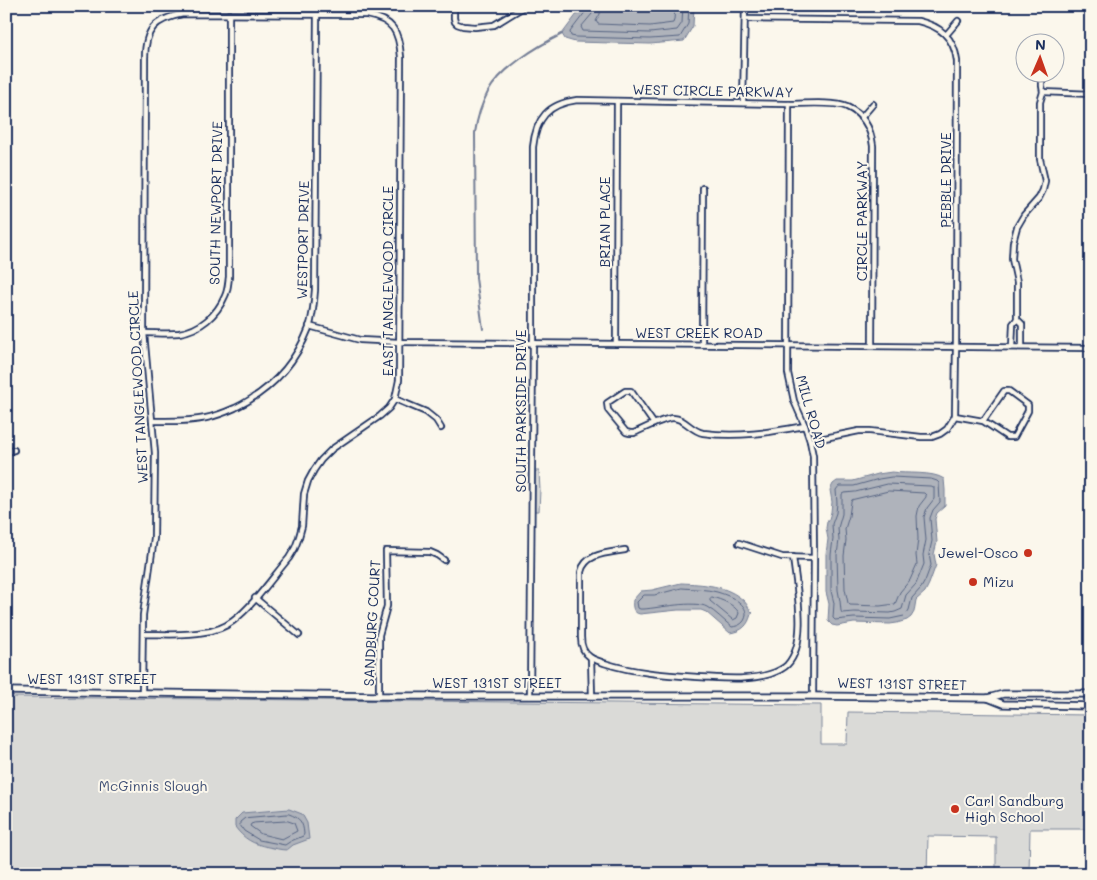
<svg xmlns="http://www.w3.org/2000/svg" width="1097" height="880" font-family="Mali,sans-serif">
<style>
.green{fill:#dadad7;stroke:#7a849a}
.water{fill:#afb3bb;stroke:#747e96}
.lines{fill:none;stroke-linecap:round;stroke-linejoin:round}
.shore{stroke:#566483;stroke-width:1}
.stream{stroke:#747e96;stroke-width:2}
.minor-casing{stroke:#1b2f5e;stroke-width:8}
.tertiary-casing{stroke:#1b2f5e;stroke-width:9}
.minor{stroke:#fbf7ec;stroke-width:4.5}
.tertiary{stroke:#fbf7ec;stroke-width:5.5}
.poi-dot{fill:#c8321e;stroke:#fbf7ec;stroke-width:2}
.labels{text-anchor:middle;stroke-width:4;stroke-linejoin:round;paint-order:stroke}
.street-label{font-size:14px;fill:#1b2f5e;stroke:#fbf7ec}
.poi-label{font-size:14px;fill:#1b2f5e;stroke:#fbf7ec;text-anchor:start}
.park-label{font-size:14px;fill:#415176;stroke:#fbf7ec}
</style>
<rect width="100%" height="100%" fill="#fbf7ec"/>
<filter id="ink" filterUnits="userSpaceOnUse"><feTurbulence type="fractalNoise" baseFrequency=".02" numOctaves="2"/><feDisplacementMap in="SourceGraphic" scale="10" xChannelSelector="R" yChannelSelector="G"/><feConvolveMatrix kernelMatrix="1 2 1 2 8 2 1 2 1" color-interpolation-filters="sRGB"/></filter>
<g filter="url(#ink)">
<g class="green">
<path d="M535 471H539L540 490 539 511H534Z"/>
<path d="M6 697 821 705V744H847L848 712 1091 715V829H1030L1029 874H996V837L928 836 927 874H6Z"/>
</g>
<g class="water">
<path d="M583 6H694L693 26 684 41 650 44 575 42 565 39 562 34Z"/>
<path d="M892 472C906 474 933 471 944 479L945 490V506L937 513 935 519 937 542 934 554 936 565 929 584 925 592 916 600 914 612 911 617 907 620 897 623 890 624 854 623 837 626 832 625 829 622 828 620 829 604 826 592V554L828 539 826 528 827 522 829 519 831 512 832 502 830 490 833 484 837 481H853L878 474Z"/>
<path d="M681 583C703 584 727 585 744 601 748 605 749 610 753 613L751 614C748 626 742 631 730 633L706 612 701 610H678L640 614C633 613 632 607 633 600L641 591 652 590Z"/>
<path d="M289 809 302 814 307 823 309 839 293 845 287 850C280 850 275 848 268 847 253 844 244 839 235 827V820L242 813Z"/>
</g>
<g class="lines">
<g class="shore">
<path d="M587 6 586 11 570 32 571 36 576 37 650 39 680 37 688 24 689 6"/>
<path d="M593 6 592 14 581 27 583 31 650 33 677 30 682 23 683 6"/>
<path d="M601 6 600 14 596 21 598 24 650 26 673 23 674 20 675 6"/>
<path d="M892 477 931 479 937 481 939 483 940 502 933 510 930 518 932 541 929 554 931 565 925 581 921 588 912 598 909 610 907 613 904 616 890 619 854 618 835 620 833 618 834 603 831 591V555L833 539 832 524 836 513 837 503 836 490 839 486H854L879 479Z"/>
<path d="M888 484 930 486 934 487V499L927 508 924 517 926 540 923 555 924 564 916 584 906 595 902 609 895 612 890 613 854 612 842 613 841 611 840 601 838 590 837 555 839 540 838 528 842 514V494L844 493 855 492Z"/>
<path d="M889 491 924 493 926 495V497L919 506 917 516 918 539 916 555 917 564 910 580 900 592 895 604 880 606 850 605 848 603 845 589 844 556 846 540 845 529 849 516 851 502 852 500Z"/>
<path d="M682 588C692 589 707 589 717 592 727 595 747 602 746 615 745 623 739 626 732 627 724 621 716 612 707 607 695 600 658 608 644 609H640L638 608 637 602 644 595H654Z"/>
<path d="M712 597C722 600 734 604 739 613L737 618 733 620 710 601V599Z"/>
<path d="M289 814C300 818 303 822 304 834L303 836 291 841 285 845 259 840 244 831 240 825V822L245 818Z"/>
<path d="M288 821 294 823 297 831 282 839 261 834 250 826 251 824 254 823Z"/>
</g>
<path class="stream" d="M483 329 476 278 475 133C477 118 481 105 488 92 501 68 538 46 562 34"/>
<defs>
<g id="minor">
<path d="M454 6V18L455 22 457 24 463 26 475 27 494 25 525 6"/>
<path d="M745 19 918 21C940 26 954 37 957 61L956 347 955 416 947 429 940 434 932 437H921L870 431H859L810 441"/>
<path d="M946 35 958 21"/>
<path d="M1043 92 1091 94"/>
<path d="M743 103 745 6"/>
<path d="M789 104 788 373 794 401 805 426 810 441 813 456 814 558 813 696"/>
<path d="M861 118 873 104"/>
<path d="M1017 319 1022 324V347"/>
<path d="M309 326 360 340 399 342 1091 348"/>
<path d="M144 333C155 333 168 334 179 333 200 330 217 315 225 296 228 290 228 283 229 277V14"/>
<path d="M616 344 617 101"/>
<path d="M702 344 703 188"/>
<path d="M1012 347 1013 324 1017 319V282L1012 259 1013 242 1017 227 1024 215 1039 198 1043 190 1045 181 1040 159V102L1043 92 1042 86V72"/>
<path d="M395 399 426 412 436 420 441 428"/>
<path d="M955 416 983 421 1007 437H1014L1028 411V405L1009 391H1004L983 421"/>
<path d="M152 421C170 421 188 422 206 418 216 416 226 412 235 408 270 391 295 364 309 328 313 316 314 303 315 290L317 15"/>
<path d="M654 424 631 391H625L607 403 608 410 626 432 630 433H634C643 429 664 418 673 418 685 418 691 431 703 433 738 438 771 432 805 426"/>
<path d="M6 452 14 450"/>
<path d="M739 543 782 557 814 558"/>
<path d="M625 550C609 553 585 553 581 572V637C581 646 583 652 590 657 594 660 599 661 604 663 635 673 666 675 698 677 721 678 748 681 770 674 776 672 783 669 787 665 809 642 796 586 793 557"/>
<path d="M255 598 299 635"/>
<path d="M591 658 592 696"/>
<path d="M142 692 143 615 154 538 155 453 144 333 145 58C145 29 155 19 183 14L367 15C393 20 399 31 401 57L399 380 395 399 389 408 380 416 332 449 321 460 314 470 308 481 304 494 302 526 299 537 295 548 289 558C272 578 253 606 233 621 225 627 214 631 204 632 185 636 163 634 143 634"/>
<path d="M379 696V635L387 606 386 551 430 552 437 555 444 560"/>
<path d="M530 696 533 342V147C536 118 548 104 577 100 647 102 717 103 786 104 801 104 835 101 847 107 863 114 871 129 873 146L872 346"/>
</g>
<g id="tertiary">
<path d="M6 691 379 696H813L988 698 1003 694H1091"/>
<path d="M988 698 1003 704 1091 706"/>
</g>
</defs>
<use href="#minor" class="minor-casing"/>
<use href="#tertiary" class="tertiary-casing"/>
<use href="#minor" class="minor"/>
<use href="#tertiary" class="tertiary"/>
</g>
</g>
<g class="poi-dot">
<circle cx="1028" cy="553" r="5"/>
<circle cx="973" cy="582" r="5"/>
<circle cx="955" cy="809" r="5"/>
</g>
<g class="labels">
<g class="street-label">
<text transform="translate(713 91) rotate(1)" y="5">WEST CIRCLE PARKWAY</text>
<text transform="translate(946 180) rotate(-90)" y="5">PEBBLE DRIVE</text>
<text transform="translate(216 203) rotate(-89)" y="5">SOUTH NEWPORT DRIVE</text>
<text transform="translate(862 221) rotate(-90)" y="5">CIRCLE PARKWAY</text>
<text transform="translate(605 222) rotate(-90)" y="5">BRIAN PLACE</text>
<text transform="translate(303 240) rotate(-89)" y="5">WESTPORT DRIVE</text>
<text transform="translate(388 281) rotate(-90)" y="5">EAST TANGLEWOOD CIRCLE</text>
<text x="699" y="338">WEST CREEK ROAD</text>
<text transform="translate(138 387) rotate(-93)" y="5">WEST TANGLEWOOD CIRCLE</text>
<text transform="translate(521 411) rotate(-90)" y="5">SOUTH PARKSIDE DRIVE</text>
<text transform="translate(811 412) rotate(74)" y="5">MILL ROAD</text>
<text transform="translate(372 623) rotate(-87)" y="5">SANDBURG COURT</text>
<text x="92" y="684">WEST 131ST STREET</text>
<text x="497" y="688">WEST 131ST STREET</text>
<text transform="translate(902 684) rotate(1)" y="5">WEST 131ST STREET</text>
</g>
<g class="poi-label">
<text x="1018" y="558" text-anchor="end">Jewel-Osco</text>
<text x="983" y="587">Mizu</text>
<text x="965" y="806">Carl Sandburg<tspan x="965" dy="16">High School</tspan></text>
</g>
<g class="park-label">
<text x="153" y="791">McGinnis Slough</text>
</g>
</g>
<rect width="1097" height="880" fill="none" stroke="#fbf7ec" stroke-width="25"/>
<rect x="12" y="12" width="1072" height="855" fill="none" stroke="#1b2f5e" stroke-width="2" filter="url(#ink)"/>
<g transform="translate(1040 58) rotate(2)"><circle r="24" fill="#fbf7ec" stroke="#a1a7b3"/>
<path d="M0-4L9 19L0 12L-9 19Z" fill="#c8321e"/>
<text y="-8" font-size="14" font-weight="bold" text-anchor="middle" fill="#1b2f5e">N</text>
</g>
</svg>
